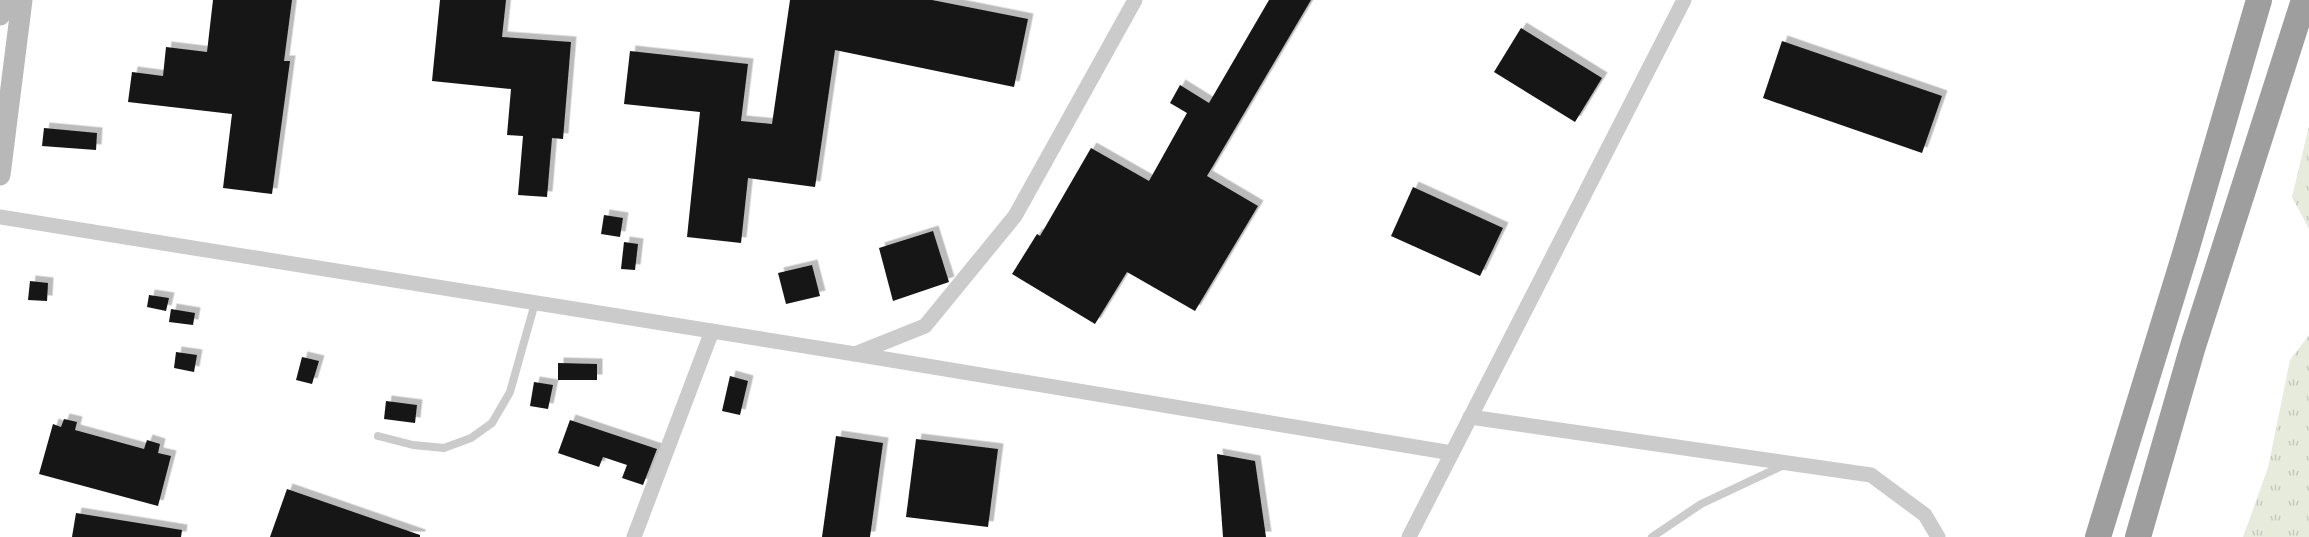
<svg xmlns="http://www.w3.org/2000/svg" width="2309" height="537" font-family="'Varela Round',sans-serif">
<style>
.grass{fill:url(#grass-tufts)}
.building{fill:#151515;filter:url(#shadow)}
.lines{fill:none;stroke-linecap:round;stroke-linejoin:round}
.service{stroke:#cbcbcb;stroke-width:8}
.minor{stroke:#cbcbcb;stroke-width:15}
.secondary{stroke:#b8b8b8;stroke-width:21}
.trunk{stroke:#9e9e9e;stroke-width:26}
</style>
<defs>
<pattern id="grass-tufts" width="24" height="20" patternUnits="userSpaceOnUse" patternTransform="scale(1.5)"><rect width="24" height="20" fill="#e6ebdc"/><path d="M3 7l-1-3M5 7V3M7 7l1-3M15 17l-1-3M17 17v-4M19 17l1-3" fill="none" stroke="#c6cabd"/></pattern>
<filter id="shadow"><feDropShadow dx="5.5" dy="-5.5" stdDeviation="0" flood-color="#0004"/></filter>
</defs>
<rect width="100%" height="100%" fill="#fff"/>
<g class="grass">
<path d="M2309 126V229L2292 197Z"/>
<path d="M2309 335V537H2243L2268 468 2290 360Z"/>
</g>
<g class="building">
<path d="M213 0H292L284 61H290L272 194 223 188 232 114 128 102 132 72 163 76 166 47 207 52Z"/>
<path d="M440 0H506L502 37 571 42 563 139 552 138 547 197 518 195 523 136 507 135 511 89 432 81Z"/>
<path d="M790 0H932L1028 19 1014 87 835 50 815 187 748 178 741 243 687 237 700 112 624 104 630 51 748 64 741 121 772 124Z"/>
<path d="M1269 0H1311L1207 176 1258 206 1195 311 1127 272 1095 324 1012 274 1037 234 1040 236 1091 148 1149 181 1187 113 1170 103 1180 85 1209 103Z"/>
<path d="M1521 28 1602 78 1575 122 1494 72Z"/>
<path d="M1782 41 1942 96 1922 153 1763 98Z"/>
<path d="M44 128 97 133 96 150 42 146Z"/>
<path d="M1413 187 1503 228 1480 276 1391 236Z"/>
<path d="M604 215 623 218 620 237 601 234Z"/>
<path d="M933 231 949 282 893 301 879 248Z"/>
<path d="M624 242 638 244 635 270 621 269Z"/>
<path d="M812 265 820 296 786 304 778 273Z"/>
<path d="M30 281 48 283 47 301 28 300Z"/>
<path d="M149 295 169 298 166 311 147 307Z"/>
<path d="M171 309 195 313 193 325 169 322Z"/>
<path d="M176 352 197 355 194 372 174 368Z"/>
<path d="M302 357 319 361 312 384 296 380Z"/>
<path d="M558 363 597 364V380H558Z"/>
<path d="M730 376 748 381 740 415 722 411Z"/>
<path d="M534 382 553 385 548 409 530 406Z"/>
<path d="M386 401 417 405 415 423 384 419Z"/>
<path d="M64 419 77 422 75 430 144 449 147 440 160 444 158 453 171 456 158 506 39 474 53 424 61 427Z"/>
<path d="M570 420 657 449 643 485 622 478 627 465 603 457 599 467 558 453Z"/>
<path d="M836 436 883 443 870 537H822Z"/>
<path d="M916 439 998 449 988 527 906 517Z"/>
<path d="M1217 454 1255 461 1266 537H1223Z"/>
<path d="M287 489 420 535V537H270Z"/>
<path d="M76 513 182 530 181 537H72Z"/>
</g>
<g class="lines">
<g class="service">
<path d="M378 436 413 445 444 448 471 438 492 423 510 392 535 303"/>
<path d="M1652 537 1701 504 1784 465"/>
</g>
<g class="minor">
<path d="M0 217 855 354 1452 453"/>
<path d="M855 354 925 326 1015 216 1135 0"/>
<path d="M1470 417 1871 475 1925 515 1938 537"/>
<path d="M634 537 712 331"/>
<path d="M1409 537 1684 0"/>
</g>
<g class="secondary">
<path d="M0 15 2 0"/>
<path d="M0 175 22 0"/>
</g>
<g class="trunk">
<path d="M2098 537 2185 254 2259 0"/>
<path d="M2138 537 2193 346 2304 0"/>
</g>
</g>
</svg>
